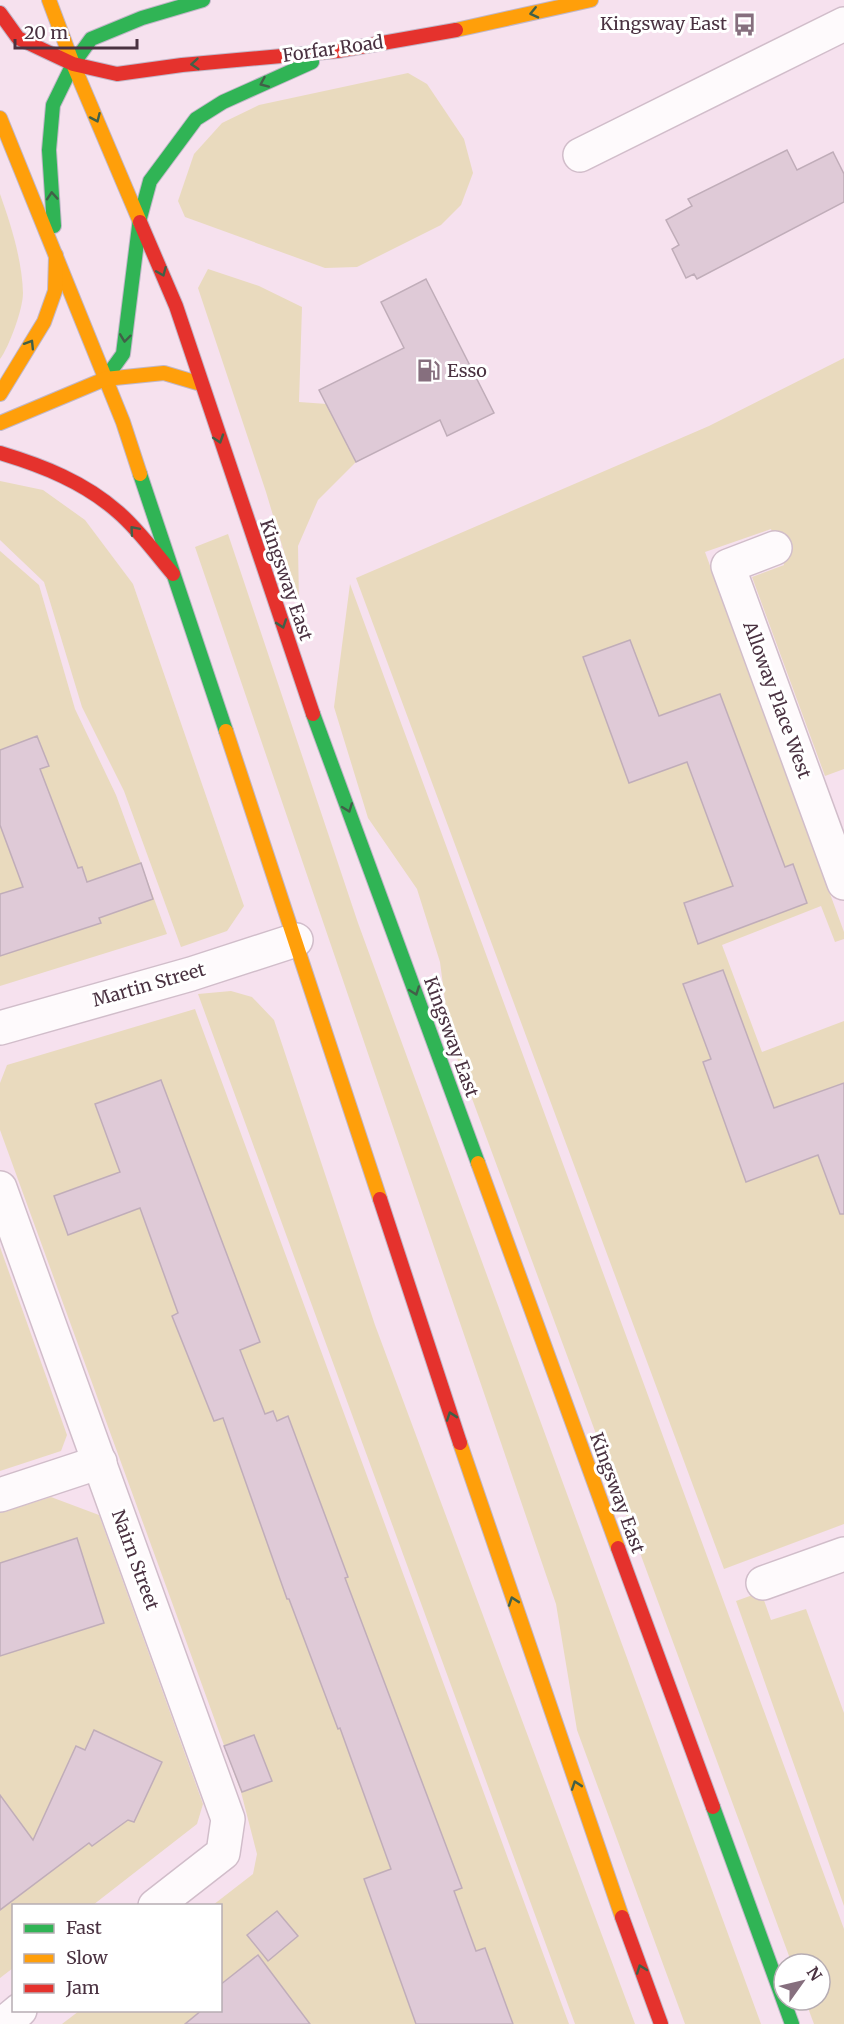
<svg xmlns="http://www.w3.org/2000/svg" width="844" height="2024" font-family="Merriweather,serif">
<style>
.green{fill:#e9dabe}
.building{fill:#dfcad7;stroke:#c0adb9;stroke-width:1.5}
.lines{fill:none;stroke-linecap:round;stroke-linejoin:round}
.street-casing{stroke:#d1bdca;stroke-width:36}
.fast-casing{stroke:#c1b7c8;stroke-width:16}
.slow-casing{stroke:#c1b7c8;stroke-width:16}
.jam-casing{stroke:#c1b7c8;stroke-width:16}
.street{stroke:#fefafc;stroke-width:33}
.fast{stroke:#30b455;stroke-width:14}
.slow{stroke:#ff9f0a;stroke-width:14}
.jam{stroke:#e5322d;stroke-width:14}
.oneway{stroke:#416048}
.labels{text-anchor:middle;stroke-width:6;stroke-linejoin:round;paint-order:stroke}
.poi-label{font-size:18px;fill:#4a3241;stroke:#fff;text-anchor:end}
.street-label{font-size:18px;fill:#4a3241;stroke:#fff}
</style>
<rect width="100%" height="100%" fill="#f6e1ee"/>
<g class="green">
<path d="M408 73 427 84 464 139 473 173 461 205 441 225 357 267 325 268 185 217 178 201 194 154 222 123 259 105Z"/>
<path d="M0 194C11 225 22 260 23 293 23 309 9 347 0 359Z"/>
<path d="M208 269 259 286 302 307 299 402 327 404 356 462 318 500 298 546 299 602 266 492 198 288Z"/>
<path d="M844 358V769L825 776 752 577 784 565 771 529 705 552 844 932V939L835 942 821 906 722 945 762 1052 844 1021V1524L724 1569 356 578 709 426Z"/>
<path d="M0 481 43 490 85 520 133 584 244 906 227 931 181 947 124 791 82 707 44 582 0 540Z"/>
<path d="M228 534 358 923 761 2024H685L577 1730 556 1604 195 547Z"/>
<path d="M0 551 39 585 75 709 116 795 167 934 0 986Z"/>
<path d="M350 584 844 1929V2024H814L805 2000H820V1964H792L450 1039 440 962 417 889 368 818 334 707Z"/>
<path d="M231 991 252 997 274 1020 375 1325 635 2024H575L198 994Z"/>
<path d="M195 1009 569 2024H62L79 2011 220 2010V1906L213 1905 253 1874 257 1854 241 1792 0 1130V1083L7 1065Z"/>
<path d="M0 1247 67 1435 61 1451 0 1471Z"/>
<path d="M51 1497 99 1515 203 1804 197 1824 93 1905 14 1906 13 1968 0 1978V1513Z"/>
<path d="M761 1592 771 1620 806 1609 844 1713V1906L736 1601Z"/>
</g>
<g class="building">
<path d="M787 150 797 170 833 152 844 174V202L697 279 694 274 686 278 672 249 679 245 666 220 692 206 688 199Z"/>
<path d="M426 279 494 413 447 436 440 420 356 462 319 390 404 348 381 302Z"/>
<path d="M630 640 659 716 720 694 785 867 793 864 807 903 698 944 684 903 733 886 687 762 629 783 583 657Z"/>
<path d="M37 736 49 766 40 769 78 868 82 867 87 882 141 863 153 899 99 918 101 923 0 956V894L23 887 0 825V750Z"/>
<path d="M723 970 774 1108 844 1083V1214H840L818 1155 746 1182 703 1062 711 1059 683 984Z"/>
<path d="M161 1080 260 1342 240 1350 265 1414 273 1411 277 1421 288 1416 348 1577 345 1578 462 1888 454 1891 476 1951 485 1948 513 2024H416L364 1879 391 1869 340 1728 338 1729 289 1599H287L223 1418 214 1421 172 1316 178 1313 140 1208 68 1235 54 1196 120 1172 95 1104Z"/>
<path d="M77 1538 104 1623 0 1656V1563Z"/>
<path d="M94 1730 162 1762 134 1822 128 1820 92 1846 89 1843 0 1910V1795L33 1840 76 1746 85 1750Z"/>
<path d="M254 1735 272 1781 242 1792 224 1746Z"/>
<path d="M277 1911 298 1936 268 1961 247 1935Z"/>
<path d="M258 1955 310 2024H185L202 2010H220V1985Z"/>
</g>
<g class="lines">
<defs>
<g id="street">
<path d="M580 155 844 24"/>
<path d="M775 548 728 566 844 883"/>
<path d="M0 1028 191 974 296 940"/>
<path d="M0 1188 228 1819 223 1853 155 1906"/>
<path d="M0 1495 100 1462"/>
<path d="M763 1583 844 1554"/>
<path d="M3 2024 20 2010"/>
</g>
<g id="fast">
<path d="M54 226 49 150 53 105 73 64 91 39 142 18 203 0"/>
<path d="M105 379 123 354 140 218 150 181 196 119 223 102 312 62"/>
<path d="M140 474 226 731"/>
<path d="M313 714 478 1163"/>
<path d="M713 1807 792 2024"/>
</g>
<g id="slow">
<path d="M49 0 73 64 140 222"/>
<path d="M456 30 591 0"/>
<path d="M0 118 123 422 140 474"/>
<path d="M0 394 44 322 55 291 56 255"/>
<path d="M0 423 105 379 164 373 201 384"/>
<path d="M226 731 380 1199"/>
<path d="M478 1163 618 1548"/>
<path d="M460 1443 622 1917"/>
</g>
<g id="jam">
<path d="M0 13 18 38 73 64 117 74 182 65 337 51 456 30"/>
<path d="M140 222 176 306 313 714"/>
<path d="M0 453C43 466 84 482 118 512 139 530 155 553 173 574"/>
<path d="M380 1199 460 1443"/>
<path d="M618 1548 713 1807"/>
<path d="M622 1917 661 2024"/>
</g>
</defs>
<use href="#street" class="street-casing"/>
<use href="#fast" class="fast-casing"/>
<use href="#slow" class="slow-casing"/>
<use href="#jam" class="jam-casing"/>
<use href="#street" class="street"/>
<use href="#fast" class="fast"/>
<use href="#slow" class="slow"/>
<use href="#jam" class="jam"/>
</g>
<defs><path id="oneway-chevron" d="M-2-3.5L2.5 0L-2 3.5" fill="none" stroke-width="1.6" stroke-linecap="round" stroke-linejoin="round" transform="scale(1.5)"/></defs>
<g class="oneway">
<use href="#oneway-chevron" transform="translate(534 13) rotate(167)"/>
<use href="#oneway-chevron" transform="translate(195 64) rotate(175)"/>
<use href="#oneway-chevron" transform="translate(264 83) rotate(156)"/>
<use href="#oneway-chevron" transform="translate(96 118) rotate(66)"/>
<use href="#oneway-chevron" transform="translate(52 196) rotate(-94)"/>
<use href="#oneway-chevron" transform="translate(162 272) rotate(67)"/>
<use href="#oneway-chevron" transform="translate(125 338) rotate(97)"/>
<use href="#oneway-chevron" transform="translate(30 344) rotate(-58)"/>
<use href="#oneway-chevron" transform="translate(219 439) rotate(72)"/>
<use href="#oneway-chevron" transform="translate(134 530) rotate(-131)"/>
<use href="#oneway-chevron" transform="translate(282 624) rotate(71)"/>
<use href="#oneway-chevron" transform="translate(348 808) rotate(70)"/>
<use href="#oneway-chevron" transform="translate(415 991) rotate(70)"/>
<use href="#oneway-chevron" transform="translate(451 1416) rotate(-109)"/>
<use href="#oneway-chevron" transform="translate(513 1601) rotate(-109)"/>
<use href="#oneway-chevron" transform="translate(576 1785) rotate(-109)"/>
<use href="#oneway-chevron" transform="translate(641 1969) rotate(-110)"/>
</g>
<defs>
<symbol id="bus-bare" viewBox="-9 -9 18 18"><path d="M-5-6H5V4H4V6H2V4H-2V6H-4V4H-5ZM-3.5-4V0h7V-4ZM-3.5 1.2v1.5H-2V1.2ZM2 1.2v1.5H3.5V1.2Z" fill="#866f7e" stroke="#fff" stroke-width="2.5" paint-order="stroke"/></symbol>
<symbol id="fuel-bare" viewBox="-9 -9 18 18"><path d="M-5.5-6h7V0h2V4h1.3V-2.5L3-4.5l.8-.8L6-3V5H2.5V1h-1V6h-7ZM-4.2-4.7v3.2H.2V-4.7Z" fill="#866f7e" stroke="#fff" stroke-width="2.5" paint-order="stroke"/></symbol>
</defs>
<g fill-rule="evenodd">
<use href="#bus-bare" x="728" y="8" width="33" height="33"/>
<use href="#fuel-bare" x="412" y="354" width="33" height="33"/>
</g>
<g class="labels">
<g class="poi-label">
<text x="727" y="30">Kingsway East</text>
<text x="447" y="377" text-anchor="start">Esso</text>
</g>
<g class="street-label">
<text transform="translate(333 49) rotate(-8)" y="6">Forfar Road</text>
<text transform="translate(286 580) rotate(71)" y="6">Kingsway East</text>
<text transform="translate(777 700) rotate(70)" y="6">Alloway Place West</text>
<text transform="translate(149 985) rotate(-16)" y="6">Martin Street</text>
<text transform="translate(451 1037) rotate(70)" y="6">Kingsway East</text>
<text transform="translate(617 1493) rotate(70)" y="6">Kingsway East</text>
<text transform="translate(135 1560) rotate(70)" y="6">Nairn Street</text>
</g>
</g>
<rect x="12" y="1904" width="210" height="108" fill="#ffffff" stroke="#b7adb3" stroke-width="1.5"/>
<rect x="24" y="1924" width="30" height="9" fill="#30b455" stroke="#b7adb3" stroke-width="1.5"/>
<text x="66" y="1934" font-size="18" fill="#4a3241">Fast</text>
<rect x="24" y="1954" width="30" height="9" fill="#ff9f0a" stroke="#b7adb3" stroke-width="1.5"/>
<text x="66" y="1964" font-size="18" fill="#4a3241">Slow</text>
<rect x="24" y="1984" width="30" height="9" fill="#e5322d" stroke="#b7adb3" stroke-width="1.5"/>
<text x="66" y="1994" font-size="18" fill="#4a3241">Jam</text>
<g transform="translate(802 1982) rotate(56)"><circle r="28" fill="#ffffff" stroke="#b7adb3" stroke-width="1.5"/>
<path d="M0-4.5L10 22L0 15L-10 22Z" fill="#866f7e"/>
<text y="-9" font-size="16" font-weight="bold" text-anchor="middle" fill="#4a3241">N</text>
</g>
<path d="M15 39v9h122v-9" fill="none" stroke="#4a3241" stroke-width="3"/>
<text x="24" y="39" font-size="18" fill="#4a3241" stroke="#ffffff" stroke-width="4.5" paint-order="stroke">20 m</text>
</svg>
